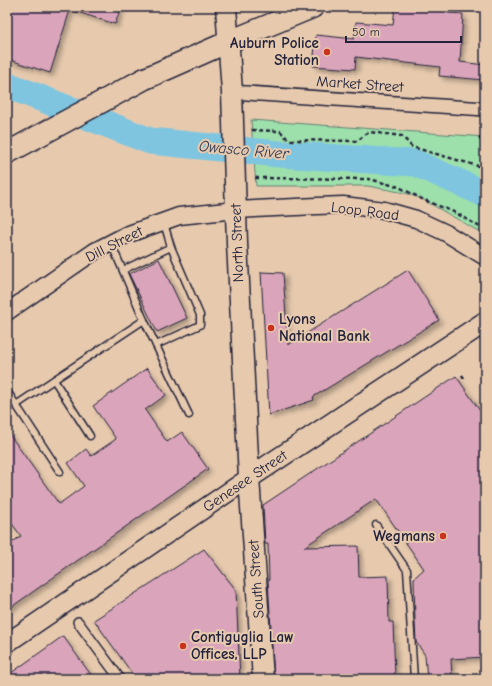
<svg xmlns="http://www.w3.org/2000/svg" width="492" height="686" font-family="'Comic Neue',sans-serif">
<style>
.green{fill:#9de0ab;stroke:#608173}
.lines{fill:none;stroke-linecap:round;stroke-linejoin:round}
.river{stroke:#7fc5e0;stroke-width:27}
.building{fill:#daa4ba;stroke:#22223b;filter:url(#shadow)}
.service-casing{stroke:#22223b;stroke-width:9}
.pedestrian-casing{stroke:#22223b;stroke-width:12}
.minor-casing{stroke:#22223b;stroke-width:16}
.tertiary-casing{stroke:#22223b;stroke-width:19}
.secondary-casing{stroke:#22223b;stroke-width:21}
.primary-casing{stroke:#22223b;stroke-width:23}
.trunk-casing{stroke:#22223b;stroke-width:24}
.path{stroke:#22223b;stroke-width:2.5;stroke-dasharray:4 3;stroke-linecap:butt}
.service{stroke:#e7caae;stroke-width:6}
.pedestrian{stroke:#e7caae;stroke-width:9}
.minor{stroke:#e7caae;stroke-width:13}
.tertiary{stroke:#e7caae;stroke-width:16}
.secondary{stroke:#e7caae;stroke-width:18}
.primary{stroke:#e7caae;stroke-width:20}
.trunk{stroke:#e7caae;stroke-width:21}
.poi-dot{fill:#c8321e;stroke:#e7caae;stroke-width:1.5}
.labels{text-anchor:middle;stroke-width:4;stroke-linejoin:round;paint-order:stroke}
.poi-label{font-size:15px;font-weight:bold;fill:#22223b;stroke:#e7caae;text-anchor:end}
.street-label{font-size:15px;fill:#22223b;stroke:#e7caae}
.water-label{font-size:16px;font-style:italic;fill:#303a54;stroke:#e7caae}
</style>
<defs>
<filter id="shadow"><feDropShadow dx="3.5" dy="3.5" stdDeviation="2" flood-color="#0004"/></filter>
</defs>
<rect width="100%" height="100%" fill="#e7caae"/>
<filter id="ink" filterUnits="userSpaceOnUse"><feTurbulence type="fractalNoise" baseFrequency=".025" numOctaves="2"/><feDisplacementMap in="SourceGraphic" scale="8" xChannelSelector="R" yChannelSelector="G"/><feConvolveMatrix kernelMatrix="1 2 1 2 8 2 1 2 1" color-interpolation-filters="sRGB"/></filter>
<g filter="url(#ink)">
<path class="green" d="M251 120 485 137V235L422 199 405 193 368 186H256Z"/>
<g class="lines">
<path class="river" d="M7 85 150 141 279 154 415 163 485 194"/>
</g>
<g class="building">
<path d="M7 7H71L50 73 7 59Z"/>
<path d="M71 7H121L115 24 71 10Z"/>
<path d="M395 7 449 9 448 13 463 14 460 62 485 65V80L439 76 440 67 356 57 355 69 313 66 316 35 354 39 356 22 393 25Z"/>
<path d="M159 259 187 318 157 332 129 274Z"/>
<path d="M408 270 439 320 313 397 314 400 269 415 261 272 283 273 288 345Z"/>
<path d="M147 368 166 395 145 410 167 442 182 432 208 469 7 610V546L21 536 7 517V431L59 504 84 486 68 463 86 449 91 456 116 439 93 406Z"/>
<path d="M456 376 485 418V657L451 659 452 679H427L425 655 416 642 415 622 414 578 424 569 376 499 304 547 358 546 359 577 388 576 389 622H393L395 677 358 679H274L268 580H269L268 544H265L263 505Z"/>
<path d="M204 549 236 590 240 679H136L94 620Z"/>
<path d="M63 636 94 679H7V676Z"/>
</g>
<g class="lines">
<defs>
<g id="service">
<path d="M164 223 171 247"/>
<path d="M123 270 171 247 200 315V325L156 345"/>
<path d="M144 320 189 415"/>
<path d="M54 380 90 436"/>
<path d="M7 391 60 472"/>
<path d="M16 405 144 320 111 243"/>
<path d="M376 525 407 570 414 679"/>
</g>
<path id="pedestrian" d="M78 622 120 679"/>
<path id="minor" d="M232 92 485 109"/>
<path id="tertiary" d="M7 312 95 251 126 235 179 216 236 210 317 206 343 205 384 210 416 219 446 233 485 257"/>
<path id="secondary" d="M7 643 249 478"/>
<g id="primary">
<path d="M226 7 232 92 237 243 249 478 263 679"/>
<path d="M249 478 485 322"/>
</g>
<path id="trunk" d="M7 153 144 79 228 42 313 7"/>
</defs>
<use href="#service" class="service-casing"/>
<use href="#pedestrian" class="pedestrian-casing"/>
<use href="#minor" class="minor-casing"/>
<use href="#tertiary" class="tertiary-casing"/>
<use href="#secondary" class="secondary-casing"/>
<use href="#primary" class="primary-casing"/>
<use href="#trunk" class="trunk-casing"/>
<g class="path">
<path d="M252 130 280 131 289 140 357 141 369 132 402 136 412 147 485 168"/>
<path d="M479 137 485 148"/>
<path d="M255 178 369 179 399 187 422 199 456 213 485 230"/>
<path d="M462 375 465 380"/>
</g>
<use href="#service" class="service"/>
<use href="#pedestrian" class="pedestrian"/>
<use href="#minor" class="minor"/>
<use href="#tertiary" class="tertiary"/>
<use href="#secondary" class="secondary"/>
<use href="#primary" class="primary"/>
<use href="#trunk" class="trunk"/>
</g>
</g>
<g class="poi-dot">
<circle cx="327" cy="52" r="4"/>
<circle cx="271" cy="328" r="4"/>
<circle cx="443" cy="536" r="4"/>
<circle cx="183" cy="646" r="4"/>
</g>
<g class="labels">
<g class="poi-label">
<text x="319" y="48">Auburn Police<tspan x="319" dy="17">Station</tspan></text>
<text x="279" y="324" text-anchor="start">Lyons<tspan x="279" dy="17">National Bank</tspan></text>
<text x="435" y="541">Wegmans</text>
<text x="191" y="642" text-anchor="start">Contiguglia Law<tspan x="191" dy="17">Offices, LLP</tspan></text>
</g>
<g class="street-label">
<text transform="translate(360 84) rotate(4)" y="5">Market Street</text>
<text transform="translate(365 211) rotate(7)" y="5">Loop Road</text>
<text transform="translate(237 243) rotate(-92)" y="5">North Street</text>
<text transform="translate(114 244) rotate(-27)" y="5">Dill Street</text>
<text transform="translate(245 481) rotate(-34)" y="5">Genesee Street</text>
<text transform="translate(256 579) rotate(-94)" y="5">South Street</text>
</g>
<g class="water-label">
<text transform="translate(244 149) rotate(5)" y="6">Owasco River</text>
</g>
</g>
<rect width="492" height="686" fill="none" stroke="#e7caae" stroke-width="24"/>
<rect x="12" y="12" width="468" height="662" fill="none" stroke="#22223b" stroke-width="1.5" filter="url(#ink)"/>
<path d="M346 36v6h115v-6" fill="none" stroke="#22223b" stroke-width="2"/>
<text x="352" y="36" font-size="12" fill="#22223b" stroke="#e7caae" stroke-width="3" paint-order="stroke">50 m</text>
</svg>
